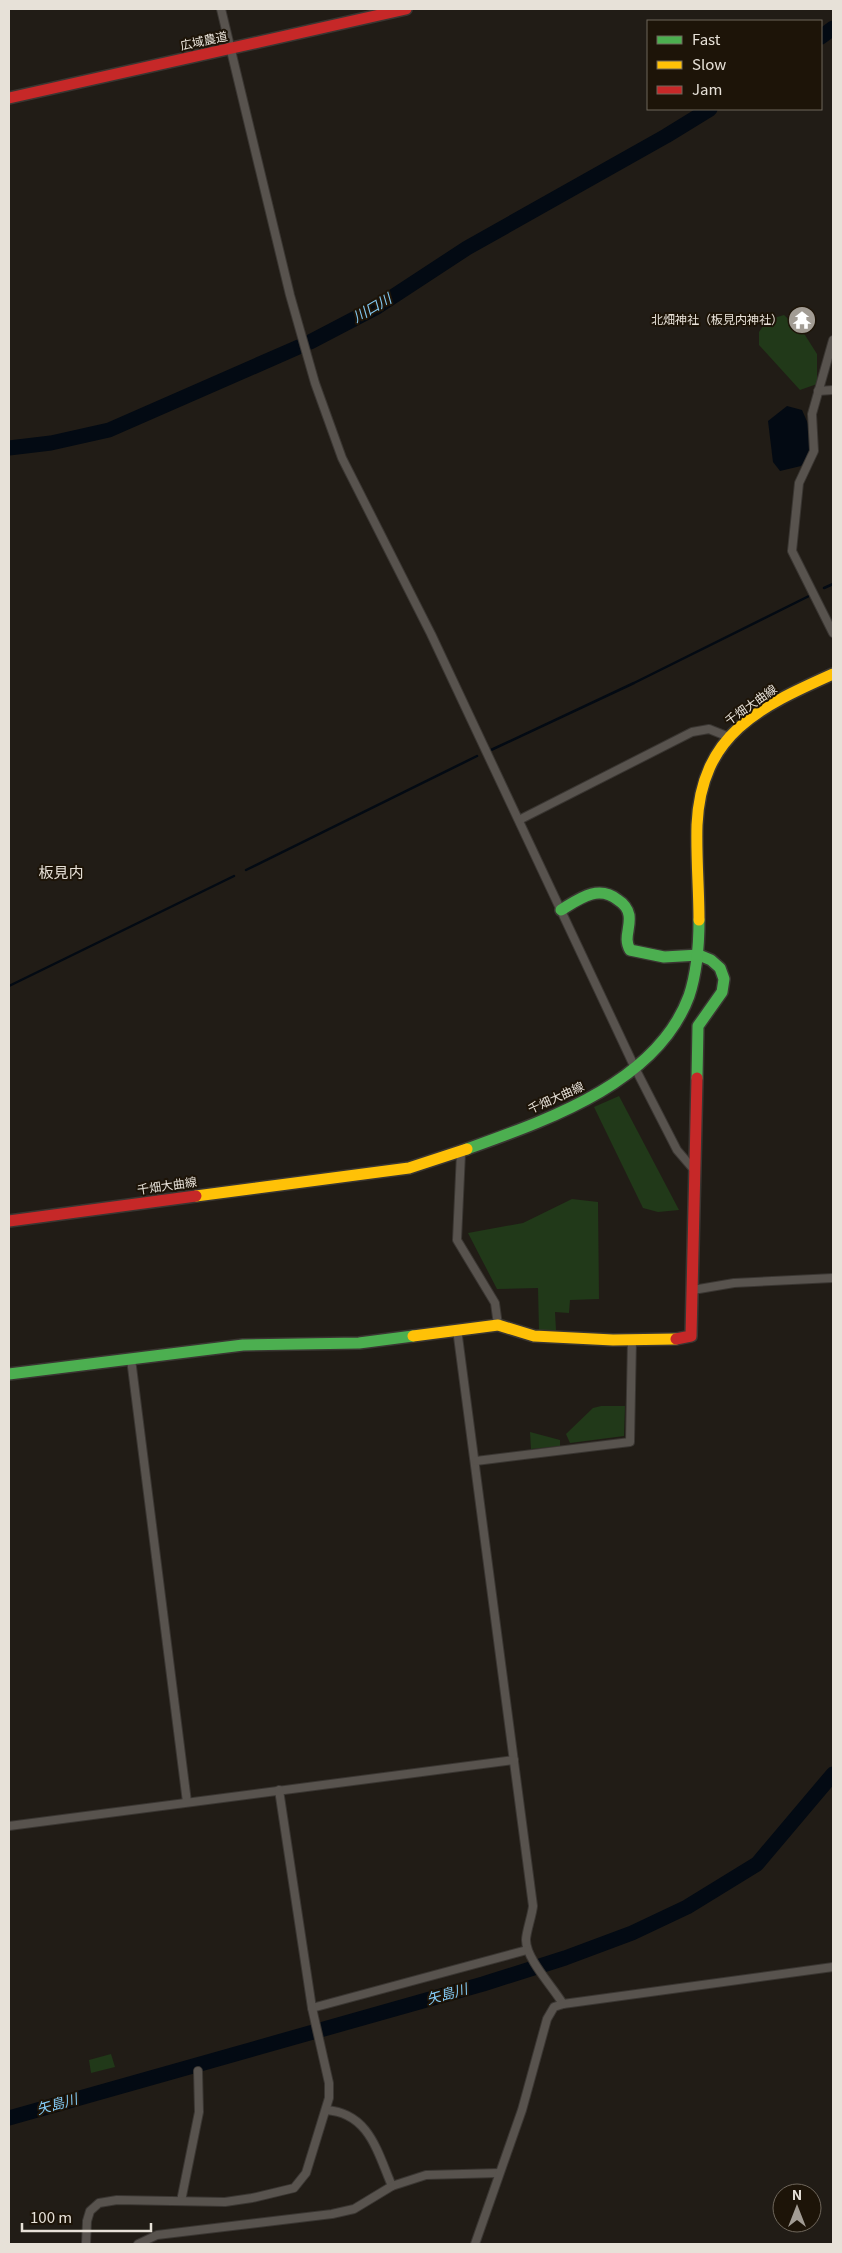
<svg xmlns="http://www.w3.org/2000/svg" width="842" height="2253" font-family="Georgia,'Noto Sans JP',serif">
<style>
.green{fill:#213919}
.water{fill:#030a13}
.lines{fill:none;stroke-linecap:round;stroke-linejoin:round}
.stream{stroke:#030a13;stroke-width:2.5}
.river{stroke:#030a13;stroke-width:15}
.street-casing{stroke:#3a3632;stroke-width:10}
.fast-casing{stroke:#3a3632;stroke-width:14}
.slow-casing{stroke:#3a3632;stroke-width:14}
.jam-casing{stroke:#3a3632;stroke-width:14}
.street{stroke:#58534e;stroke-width:8}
.fast{stroke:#4caf50;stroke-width:11}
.slow{stroke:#ffc107;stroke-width:11}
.jam{stroke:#c62828;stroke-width:11}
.labels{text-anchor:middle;stroke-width:4;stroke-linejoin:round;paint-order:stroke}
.street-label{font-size:12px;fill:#e7e1d8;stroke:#1d1408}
.poi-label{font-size:12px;fill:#e7e1d8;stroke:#1d1408;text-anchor:end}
.water-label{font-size:14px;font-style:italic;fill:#83c9f3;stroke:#1d1408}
.quarter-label{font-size:15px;fill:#e7e1d8;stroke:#1d1408}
</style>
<rect width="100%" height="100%" fill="#211c16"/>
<g class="green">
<path d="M784 315 805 335 817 354V384L800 390 759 345V332L767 320Z"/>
<path d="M619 1096 679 1210 658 1212 643 1208 594 1107Z"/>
<path d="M572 1199 598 1202 599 1299 570 1300 569 1313 555 1312 556 1330 539 1331 538 1288 497 1289 468 1233 523 1223Z"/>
<path d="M601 1406H625L624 1436 570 1443 566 1434 593 1408Z"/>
<path d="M530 1432 560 1440V1446L531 1449Z"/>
<path d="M111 2054 115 2067 91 2073 89 2060Z"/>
</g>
<path class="water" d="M787 406 802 410 809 426V458L801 466 780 471 773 462 768 421Z"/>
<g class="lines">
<g class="stream">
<path d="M824 588 833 584"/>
<path d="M491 750 634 683 811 595"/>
<path d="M246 870 477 756"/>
<path d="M9 986 234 876"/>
</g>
<g class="river">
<path d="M821 37 833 28"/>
<path d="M9 448 51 443 109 430 310 342 377 307 467 248 666 136 710 109"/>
<path d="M9 2118 483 1984 565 1958 632 1933 687 1907 757 1864 833 1774"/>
</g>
<defs>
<g id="street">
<path d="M221 9 290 295 315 383 342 458 431 634 635 1068 677 1150 695 1171"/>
<path d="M833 340 812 414 814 451 799 483 792 551 833 633"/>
<path d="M818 391 833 390"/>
<path d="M519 820 692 732 709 729 729 737"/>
<path d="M461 1153 457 1240 495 1303 498 1325"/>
<path d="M693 1290 734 1283 833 1278"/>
<path d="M457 1329 533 1906C532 1916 526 1932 526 1940 526 1959 553 1987 563 2004"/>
<path d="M131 1359 187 1802"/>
<path d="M476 1461 630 1442 632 1339"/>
<path d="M9 1826 514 1760"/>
<path d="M312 2008 527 1950"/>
<path d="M326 2110C369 2113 377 2151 392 2186"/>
<path d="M181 2201 199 2112 198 2071"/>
<path d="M86 2244 87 2221 90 2211 99 2203 117 2200 225 2202 252 2198 294 2188 306 2173 329 2098V2083L312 2008 279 1790"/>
<path d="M138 2244 157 2235 332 2214 354 2209 392 2186 426 2175 499 2173"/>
<path d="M475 2244 522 2110 547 2019 554 2007 563 2004 833 1967"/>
</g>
<g id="fast">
<path d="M561 910C579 899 598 884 618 900 623 903 628 909 629 915 631 928 623 938 630 950L664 957 699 955 711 960 720 968 724 979 722 992 698 1026 697 1078"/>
<path d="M467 1149C547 1120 657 1083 689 996 697 972 699 946 699 920"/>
<path d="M9 1374 243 1345 359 1343 413 1336"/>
</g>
<g id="slow">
<path d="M699 920C699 889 696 857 697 825 701 734 759 707 833 674"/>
<path d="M196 1196 409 1168 467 1149"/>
<path d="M413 1336 498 1325 534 1336 613 1340 676 1339"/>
</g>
<g id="jam">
<path d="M9 98 406 9"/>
<path d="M9 1221 196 1196"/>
<path d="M676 1339 691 1336 697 1078"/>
</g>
</defs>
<use href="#street" class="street-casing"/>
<use href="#fast" class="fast-casing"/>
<use href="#slow" class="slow-casing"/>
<use href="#jam" class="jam-casing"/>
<use href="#street" class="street"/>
<use href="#fast" class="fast"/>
<use href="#slow" class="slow"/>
<use href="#jam" class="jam"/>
</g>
<defs>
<symbol id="temple-disc" viewBox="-11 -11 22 22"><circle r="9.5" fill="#a29c94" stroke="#1d1408"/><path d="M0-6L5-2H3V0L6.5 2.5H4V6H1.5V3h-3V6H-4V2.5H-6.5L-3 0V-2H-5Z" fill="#fff"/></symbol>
</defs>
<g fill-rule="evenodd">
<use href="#temple-disc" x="786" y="304" width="32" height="32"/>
</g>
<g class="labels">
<g class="street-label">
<text transform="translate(204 41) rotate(-12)" y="4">広域農道</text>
<text transform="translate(751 705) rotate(-35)" y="4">千畑大曲線</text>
<text transform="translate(556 1098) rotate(-24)" y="4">千畑大曲線</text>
<text transform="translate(167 1186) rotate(-8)" y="4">千畑大曲線</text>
</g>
<g class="poi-label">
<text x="783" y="324">北畑神社（板見内神社）</text>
</g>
<g class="water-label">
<text transform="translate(372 308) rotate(-30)" y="5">川口川</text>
<text transform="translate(447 1994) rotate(-16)" y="5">矢島川</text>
<text transform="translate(57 2104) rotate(-16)" y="5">矢島川</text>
</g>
<g class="quarter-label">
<text x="61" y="878">板見内</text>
</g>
</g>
<rect width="842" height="2253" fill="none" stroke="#e7e1d8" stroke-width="20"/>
<rect x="647" y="20" width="175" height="90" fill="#1d1408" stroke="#6e665b"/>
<rect x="657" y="36" width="25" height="8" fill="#4caf50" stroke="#6e665b"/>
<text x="692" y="45" font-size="15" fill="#e7e1d8">Fast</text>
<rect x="657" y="61" width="25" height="8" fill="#ffc107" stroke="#6e665b"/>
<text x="692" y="70" font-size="15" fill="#e7e1d8">Slow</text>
<rect x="657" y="86" width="25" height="8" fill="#c62828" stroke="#6e665b"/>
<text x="692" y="95" font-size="15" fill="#e7e1d8">Jam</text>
<g transform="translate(797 2208)"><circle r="24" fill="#1d1408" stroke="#6e665b"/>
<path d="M0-4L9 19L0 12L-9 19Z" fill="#a29c94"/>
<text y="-8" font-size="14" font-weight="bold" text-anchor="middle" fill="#e7e1d8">N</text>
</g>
<path d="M22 2223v8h129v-8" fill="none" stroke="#e7e1d8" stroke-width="2.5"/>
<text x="30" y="2223" font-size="15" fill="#e7e1d8" stroke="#1d1408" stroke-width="4" paint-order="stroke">100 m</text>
</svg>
